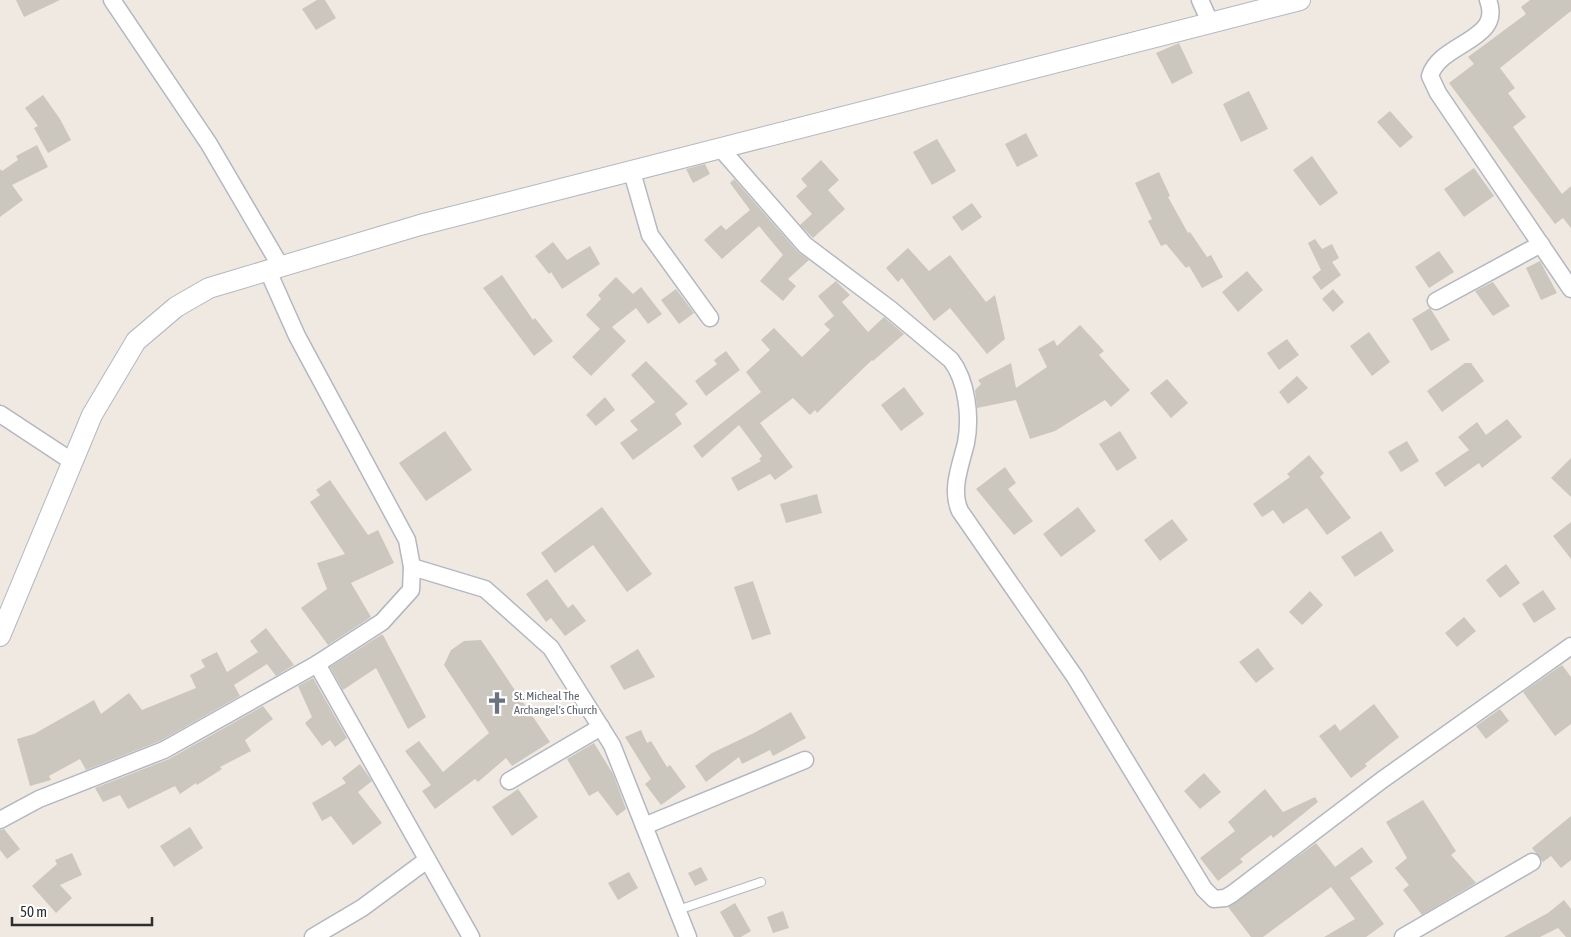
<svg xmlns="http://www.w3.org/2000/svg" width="1571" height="937" font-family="'Asap Condensed',sans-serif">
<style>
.building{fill:#cbc7bf}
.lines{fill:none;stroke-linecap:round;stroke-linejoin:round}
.service-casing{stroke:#b4b7c1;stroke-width:10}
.minor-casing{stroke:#b4b7c1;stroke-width:19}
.tertiary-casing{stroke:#b4b7c1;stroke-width:22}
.service{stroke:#fff;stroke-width:8}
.minor{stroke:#fff;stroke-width:16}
.tertiary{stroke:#fff;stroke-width:20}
.labels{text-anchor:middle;stroke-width:4.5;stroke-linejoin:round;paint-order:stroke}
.worship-label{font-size:12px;fill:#5b616d;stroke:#fff;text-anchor:start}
</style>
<rect width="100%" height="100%" fill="#efe9e1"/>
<g class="building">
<path d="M16 0H60L24 17Z"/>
<path d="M317 0H325L336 18 316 30 302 9Z"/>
<path d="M1530 0H1571V11L1500 68 1515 88 1508 93 1526 117 1513 127 1562 194 1571 186V228L1563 218 1555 224 1449 83 1474 64 1468 57 1526 14 1521 7Z"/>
<path d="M1179 43 1193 73 1172 84 1156 53Z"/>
<path d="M1249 91 1268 129 1241 142 1223 104Z"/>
<path d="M43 95 60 119 71 140 48 153 34 128 38 126 25 108Z"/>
<path d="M1390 111 1413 137 1400 148 1377 122Z"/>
<path d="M1026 133 1038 156 1017 167 1005 144Z"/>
<path d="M937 139 956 171 932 185 913 152Z"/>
<path d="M37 145 48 167 12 185 23 200 0 217V169L2 171 18 160 16 156Z"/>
<path d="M1312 156 1338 193 1320 206 1293 170Z"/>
<path d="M821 160 839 180 828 190 845 209 813 238 800 225 812 214 796 196 807 186 801 179Z"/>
<path d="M705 164 710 174 693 183 686 169Z"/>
<path d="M1474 168 1494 196 1464 217 1444 189Z"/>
<path d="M1159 172 1170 196 1168 197 1188 233 1190 232 1207 257 1211 255 1223 277 1202 288 1189 266 1186 268 1166 244 1161 246 1148 221 1152 219 1135 183Z"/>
<path d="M734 179 798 252 809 260 788 279 796 286 783 301 760 281 783 255 759 226 722 259 704 240 721 225 726 230 750 210 730 183Z"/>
<path d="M972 203 982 217 962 231 952 217Z"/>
<path d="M1315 239 1322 249 1332 244 1339 258 1332 262 1341 275 1321 290 1312 277 1321 270 1308 243Z"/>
<path d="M553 242 567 260 590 246 600 264 562 289 551 272 549 274 535 256Z"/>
<path d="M908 248 929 271 950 255 986 302 995 295 1005 339 987 354 950 308 934 321 902 278 898 282 886 268Z"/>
<path d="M1439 251 1454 272 1429 288 1415 267Z"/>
<path d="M1540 261 1557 293 1541 300 1526 268Z"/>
<path d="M1247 271 1263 290 1238 312 1222 292Z"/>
<path d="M502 275 533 320 535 318 553 341 534 356 483 288Z"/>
<path d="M616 277 633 294 641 287 662 314 648 324 636 308 612 327 626 341 591 376 572 357 600 329 586 315 601 299 598 295Z"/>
<path d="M836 281 850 295 842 302 868 332 884 317 904 334 873 361 872 360 817 413 815 410 810 415 793 398 760 423 793 467 775 480 770 474 738 491 731 478 761 461 759 459 762 456 739 425 702 458 693 446 761 392 746 372 770 350 761 340 774 328 802 357 830 330 824 324 834 316 818 296Z"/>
<path d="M1493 282 1510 306 1493 316 1475 291Z"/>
<path d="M676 289 694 313 679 324 661 300Z"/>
<path d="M1333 289 1344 302 1333 312 1322 299Z"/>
<path d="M1430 308 1450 340 1431 351 1412 319Z"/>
<path d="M1080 325 1104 351 1099 355 1130 390 1111 407 1105 400 1055 431 1030 439 1016 400 977 408 975 390 981 384 978 380 1011 363 1016 388 1047 367 1038 349 1054 340 1057 346Z"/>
<path d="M1369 332 1390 362 1372 376 1350 346Z"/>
<path d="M1287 339 1299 355 1279 370 1267 353Z"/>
<path d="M726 351 740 370 706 396 695 381 717 364 714 360Z"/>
<path d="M646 361 688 404 675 414 682 424 633 460 620 443 638 430 630 421 655 402 631 375Z"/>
<path d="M1465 363H1471L1484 381 1442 412 1427 391Z"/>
<path d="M1297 376 1308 388 1288 404 1279 392Z"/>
<path d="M1167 379 1188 403 1171 418 1150 393Z"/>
<path d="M904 387 924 414 901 431 881 405Z"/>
<path d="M605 397 615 410 596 426 586 415Z"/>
<path d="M1507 419 1522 437 1482 468 1479 463 1445 487 1435 473 1469 450 1458 437 1477 422 1486 435Z"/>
<path d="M445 431 472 470 426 501 399 463Z"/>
<path d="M1120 431 1137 458 1117 471 1099 444Z"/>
<path d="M1407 441 1419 461 1401 472 1388 452Z"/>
<path d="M1309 455 1324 473 1320 477 1351 518 1327 535 1307 508 1283 524 1273 510 1262 517 1253 504 1290 477 1287 474Z"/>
<path d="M1571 458V497L1551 478Z"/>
<path d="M1005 467 1016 483 1008 489 1033 521 1014 535 976 489Z"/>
<path d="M330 480 368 535 378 530 394 563 351 583 371 617 328 645 301 608 327 589 317 563 345 554 310 502 320 495 316 490Z"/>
<path d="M817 494 822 513 786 523 780 504Z"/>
<path d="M602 507 652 574 627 592 593 545 555 573 541 553Z"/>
<path d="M1078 507 1096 531 1061 557 1043 534Z"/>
<path d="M1172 519 1188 540 1160 561 1144 540Z"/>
<path d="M1571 522V559L1553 536Z"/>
<path d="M1381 531 1394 551 1355 577 1341 557Z"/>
<path d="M1506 564 1520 583 1500 598 1486 580Z"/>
<path d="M547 579 568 608 573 604 586 621 565 636 551 618 546 622 526 594Z"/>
<path d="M753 581 771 634 752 640 734 587Z"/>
<path d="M1543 590 1556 609 1534 623 1522 604Z"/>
<path d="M1310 591 1323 605 1302 625 1289 612Z"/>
<path d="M1464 617 1476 631 1457 647 1445 633Z"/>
<path d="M266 628 294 665 276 676 267 664 234 685 240 696 160 741 86 770 80 759 49 776 51 780 30 786 17 739 34 734 94 700 101 714 129 693 142 710 196 688 190 675 205 667 201 660 217 652 227 672 258 652 250 641Z"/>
<path d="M381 635H383L426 717 408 729 376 668 343 690 330 667Z"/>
<path d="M481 640 550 742 512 766 506 758 478 782 475 779 435 809 422 791 431 785 405 751 419 741 443 772 489 733 444 665 451 650 464 641Z"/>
<path d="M1258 648 1274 669 1256 683 1239 662Z"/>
<path d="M638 649 655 677 624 690 610 666Z"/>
<path d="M1562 665 1571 677V724L1555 736 1523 692Z"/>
<path d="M313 678 347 738 335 747 330 740 322 746 305 723 312 717 298 686Z"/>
<path d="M1374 704 1399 737 1365 764 1367 766 1351 778 1319 736 1335 724 1340 731Z"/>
<path d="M263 706 273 719 245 740 251 751 220 767 222 769 197 785 196 783 180 794 175 786 128 809 120 795 103 802 95 788 169 759Z"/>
<path d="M1500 709 1509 721 1486 739 1476 726Z"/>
<path d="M791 712 806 738 773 756 770 750 742 764 739 757 706 782 695 766 712 753 754 733Z"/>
<path d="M641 730 647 743 651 741 667 767 670 765 686 787 661 805 645 784 651 779 625 737Z"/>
<path d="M594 743 613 774 626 809 617 816 598 791 589 796 567 759Z"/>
<path d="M360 764 372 781 358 792 382 823 353 845 331 816 322 821 312 803 346 783 342 778Z"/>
<path d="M1204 773 1221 792 1200 809 1184 791Z"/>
<path d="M518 789 538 817 512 836 492 807Z"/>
<path d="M1265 789 1283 812 1315 797 1318 802 1273 838 1271 835 1240 859 1243 862 1218 881 1200 858 1235 831 1228 822Z"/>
<path d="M1423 800 1456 851 1451 855 1476 883 1422 915 1403 890 1409 885 1395 868 1407 858 1386 822Z"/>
<path d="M1571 816V860L1561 868 1551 856 1543 862 1532 848Z"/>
<path d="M190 827 203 848 174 867 160 846Z"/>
<path d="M4 829 20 849 7 859 0 850V830Z"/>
<path d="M1316 843 1335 867 1362 847 1373 862 1350 878 1384 924 1366 937H1324L1355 919 1331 887 1263 937H1251L1228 907Z"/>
<path d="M72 853 82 875 60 885 72 898 56 913 32 886 57 864 55 860Z"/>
<path d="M701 867 708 880 695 886 688 873Z"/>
<path d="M629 872 638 888 618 900 608 883Z"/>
<path d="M1564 900 1571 909V937H1566L1558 928 1540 937H1504L1548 913Z"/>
<path d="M735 903 751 931 741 937H734L720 912Z"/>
<path d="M783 911 789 928 773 933 767 917Z"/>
</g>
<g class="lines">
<defs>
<path id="service" d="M678 910 761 882"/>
<g id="minor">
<path d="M112 0 209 144 281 267"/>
<path d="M1200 0 1210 22"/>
<path d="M1488 0C1504 41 1440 42 1430 76L1438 93 1571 289"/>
<path d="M722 150 805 245 890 309 951 360C967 381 971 417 966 443 961 464 950 490 960 511L1075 677 1204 889 1214 899 1225 898 1232 894 1382 780 1571 646"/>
<path d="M632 172 650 235 710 318"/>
<path d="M1436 301 1541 244"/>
<path d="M0 414 73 462"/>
<path d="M412 567 485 589 551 648 612 745 688 937"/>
<path d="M317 664 471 937"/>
<path d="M509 781 601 727"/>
<path d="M0 820 39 799 164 750 317 664 382 622 411 590 412 567 407 540 297 336 268 271"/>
<path d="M644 826 805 760"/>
<path d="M313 937 362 908 427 860"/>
<path d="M1403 937 1532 862"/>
</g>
<path id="tertiary" d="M0 636 92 415 136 341 176 307 209 288 420 225 1300 0"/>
</defs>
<use href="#service" class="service-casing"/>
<use href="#minor" class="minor-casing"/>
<use href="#tertiary" class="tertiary-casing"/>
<use href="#service" class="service"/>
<use href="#minor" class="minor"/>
<use href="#tertiary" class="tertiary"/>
</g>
<defs>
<symbol id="church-bare" viewBox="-9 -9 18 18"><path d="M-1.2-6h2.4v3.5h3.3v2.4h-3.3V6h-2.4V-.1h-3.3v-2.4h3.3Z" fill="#6b7280" stroke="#fff" stroke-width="2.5" paint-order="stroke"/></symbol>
</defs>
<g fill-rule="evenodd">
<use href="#church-bare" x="481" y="687" width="32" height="32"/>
</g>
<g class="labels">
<g class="worship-label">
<text x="514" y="700">St. Micheal The<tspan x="514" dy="14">Archangel's Church</tspan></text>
</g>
</g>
<path d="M12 917v8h140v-8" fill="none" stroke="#2e2e2e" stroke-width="2.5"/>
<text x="20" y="917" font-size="15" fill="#2e2e2e" stroke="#ffffff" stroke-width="4" paint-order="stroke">50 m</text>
</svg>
